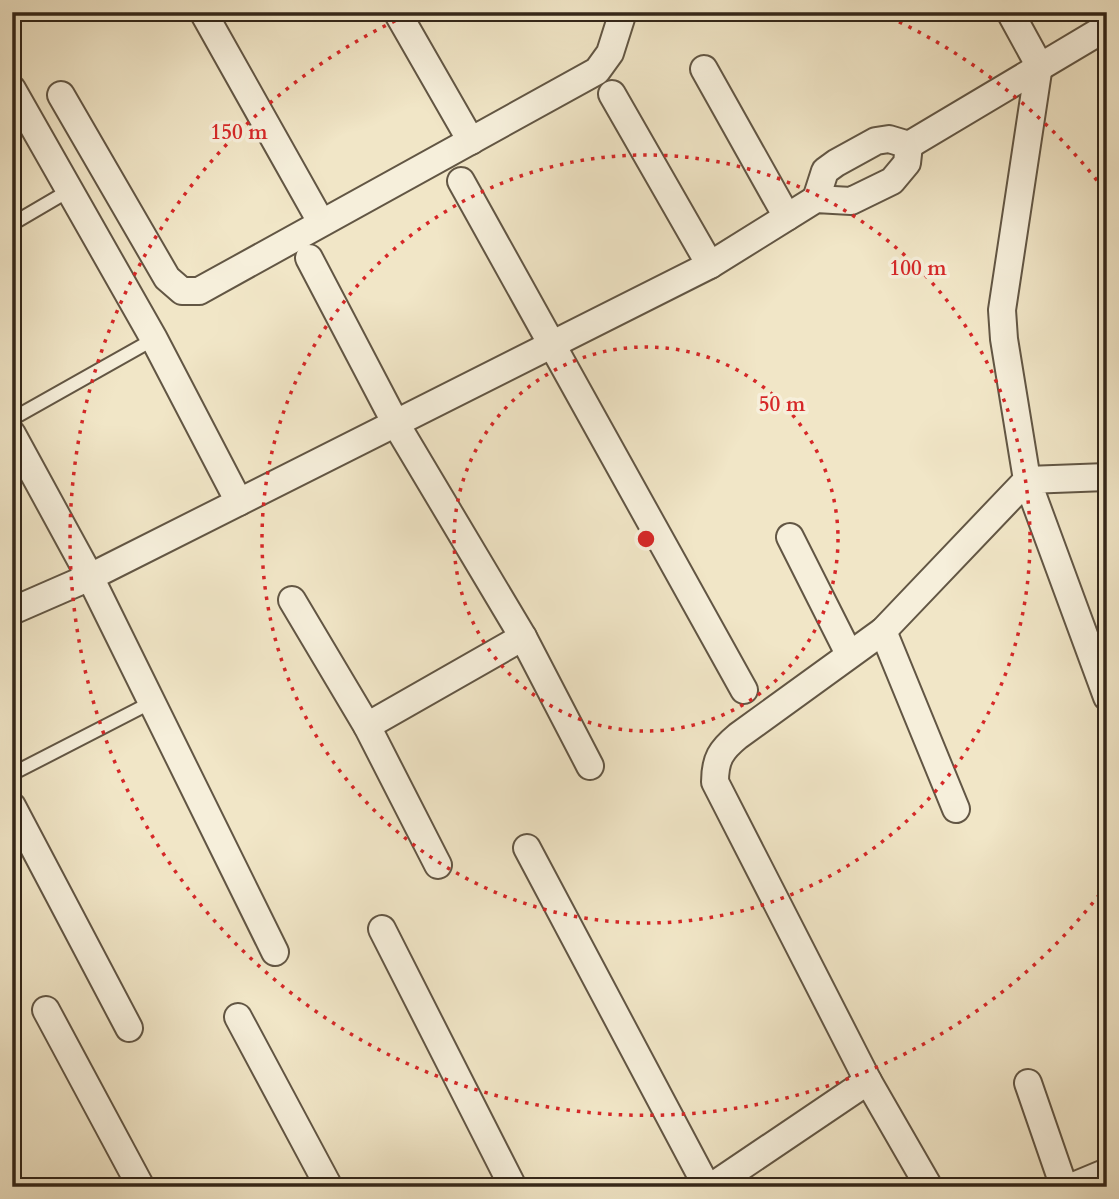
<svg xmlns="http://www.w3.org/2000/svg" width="1119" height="1199" font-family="Cardo,serif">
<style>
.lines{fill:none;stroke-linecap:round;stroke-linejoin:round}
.service-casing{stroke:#625644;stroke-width:16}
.minor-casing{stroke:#625644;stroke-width:30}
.service{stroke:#f6efdb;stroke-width:12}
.minor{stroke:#f6efdb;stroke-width:26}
.ring{fill:none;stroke:#d62828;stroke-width:3.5;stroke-dasharray:3.5 7}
.centre{fill:#d62828;stroke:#f6efdb;stroke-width:3.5}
.ring-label{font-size:21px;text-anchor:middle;font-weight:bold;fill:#d62828;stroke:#f6efdb;stroke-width:7;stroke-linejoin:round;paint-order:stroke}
</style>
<rect width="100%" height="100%" fill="#f1e6c7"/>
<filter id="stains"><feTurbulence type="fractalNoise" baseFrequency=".00286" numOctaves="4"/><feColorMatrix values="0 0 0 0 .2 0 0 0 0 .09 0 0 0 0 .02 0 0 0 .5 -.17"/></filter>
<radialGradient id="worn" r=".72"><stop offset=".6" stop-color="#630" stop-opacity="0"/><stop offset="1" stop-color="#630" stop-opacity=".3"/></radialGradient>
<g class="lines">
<defs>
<g id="service">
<path d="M12 224 70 190"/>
<path d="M12 419 154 339"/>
<path d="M12 774 150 703"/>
</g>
<g id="minor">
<path d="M203 12 321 222"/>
<path d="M397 12 471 141"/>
<path d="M704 69 787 217"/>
<path d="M12 89 154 339 239 502"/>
<path d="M612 94 710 265"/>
<path d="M61 95 167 278 182 291H199L597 71 610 53 623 12"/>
<path d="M461 181 744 690"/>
<path d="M816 199 825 171 836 163 876 141 889 139 909 145 1107 27"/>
<path d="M309 258 396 424 523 637 590 766"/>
<path d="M12 434 90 577 275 952"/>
<path d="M1107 477 1027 480 1107 697"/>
<path d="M790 537 849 654"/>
<path d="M292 600 367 726 438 865"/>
<path d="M12 611 90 577 710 265 816 199 851 201 892 181 907 163 909 145"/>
<path d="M883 631 956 809"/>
<path d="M367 726 523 637"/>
<path d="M12 806 129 1028"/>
<path d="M527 848 707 1187"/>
<path d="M382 929 513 1187"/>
<path d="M46 1010 141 1187"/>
<path d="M238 1017 329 1187"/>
<path d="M868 1081 929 1187"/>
<path d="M1028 1083 1064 1187"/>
<path d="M711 1187 868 1081 715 782C715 759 721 750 738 736L883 631 1027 480 1004 339 1002 310 1039 65 1010 12"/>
<path d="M1071 1187 1107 1172"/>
</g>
</defs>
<use href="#service" class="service-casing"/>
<use href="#minor" class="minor-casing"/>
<use href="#service" class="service"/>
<use href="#minor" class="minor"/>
</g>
<g class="ring">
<circle cx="646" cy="539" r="192"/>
<circle cx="646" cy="539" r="384"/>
<path d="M1106 886A576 576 0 1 1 412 13M880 13A576 576 0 0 1 1106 192"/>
</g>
<circle cx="646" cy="539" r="10" class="centre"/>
<g class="ring-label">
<text x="239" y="139">150 m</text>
<text x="918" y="275">100 m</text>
<text x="782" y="411">50 m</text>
</g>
<rect width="1119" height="1199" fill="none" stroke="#f1e6c7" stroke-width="42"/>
<rect x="14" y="14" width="1091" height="1171" fill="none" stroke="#332619" stroke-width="3.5"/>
<rect x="21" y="21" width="1077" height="1157" fill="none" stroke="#332619" stroke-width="2"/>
<rect width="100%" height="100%" filter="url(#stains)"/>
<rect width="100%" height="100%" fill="url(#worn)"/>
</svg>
